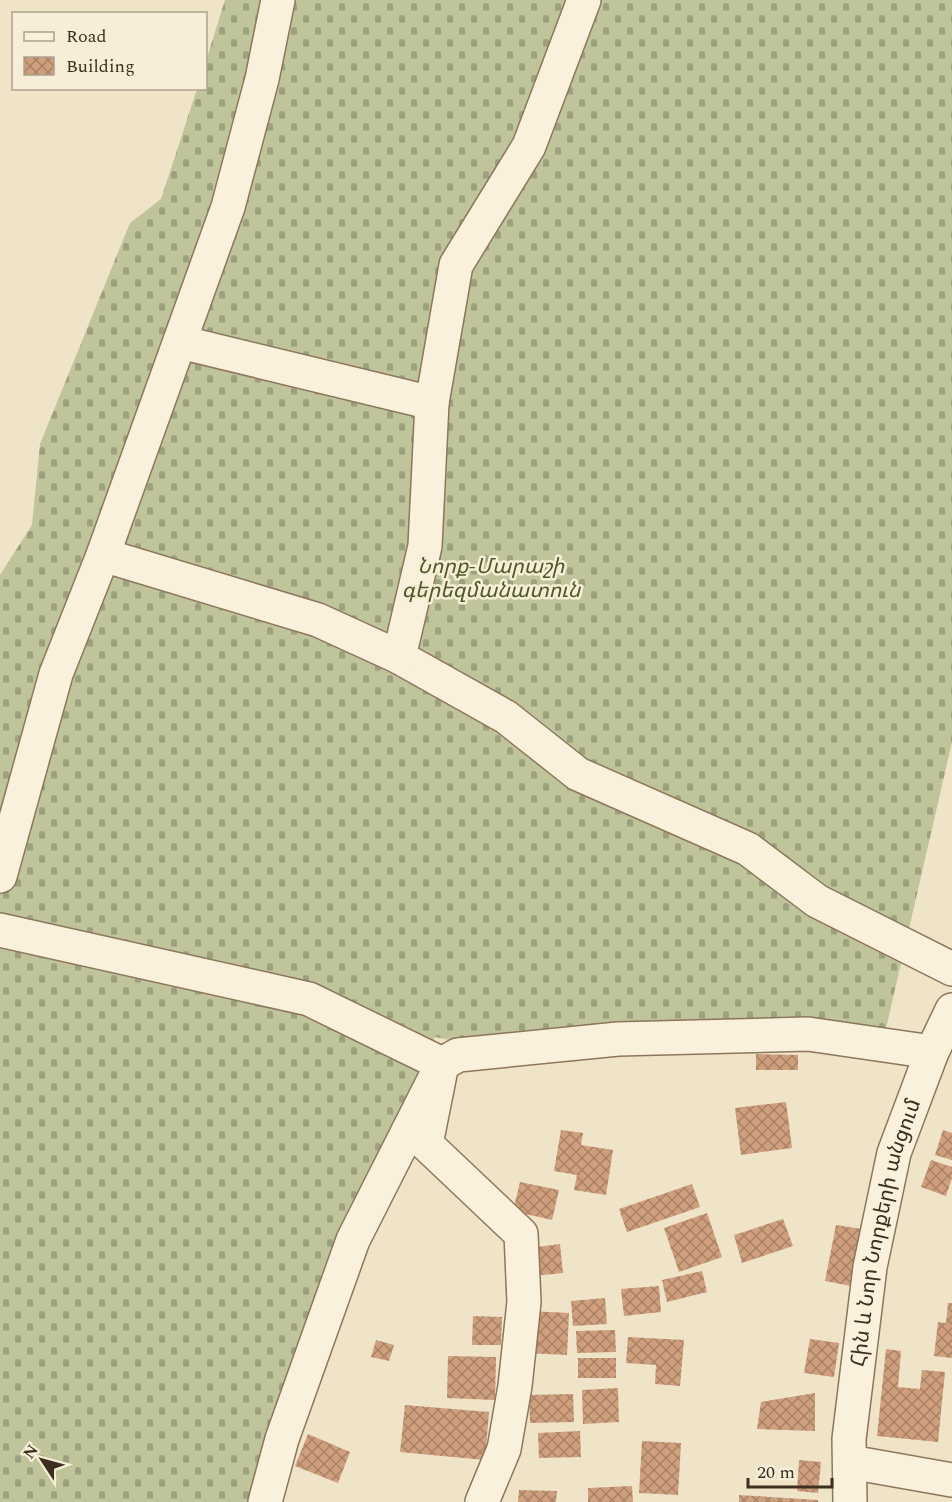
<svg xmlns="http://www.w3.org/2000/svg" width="952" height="1502" font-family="Spectral,'Noto Sans Armenian',serif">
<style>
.cemetery{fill:url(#cemetery-stones)}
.building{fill:url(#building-cross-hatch)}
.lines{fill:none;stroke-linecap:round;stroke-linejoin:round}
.minor-casing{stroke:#8d765c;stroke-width:36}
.minor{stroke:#faf1dc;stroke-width:33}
.labels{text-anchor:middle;stroke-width:5;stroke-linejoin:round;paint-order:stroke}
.park-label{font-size:21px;font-style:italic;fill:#4d5a26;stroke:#f7eed8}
.street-label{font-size:21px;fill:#3d2e20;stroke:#f7eed8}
</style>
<defs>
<pattern id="cemetery-stones" width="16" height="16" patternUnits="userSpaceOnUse" patternTransform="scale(1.5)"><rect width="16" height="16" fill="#bfc49a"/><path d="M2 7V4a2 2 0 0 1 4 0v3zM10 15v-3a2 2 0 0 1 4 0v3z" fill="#9ca07d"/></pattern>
<pattern id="building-cross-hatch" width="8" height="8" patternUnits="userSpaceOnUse" patternTransform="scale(1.5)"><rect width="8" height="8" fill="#cf9f7d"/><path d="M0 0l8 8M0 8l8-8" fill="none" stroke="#a98266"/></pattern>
</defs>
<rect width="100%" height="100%" fill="#f0e4c8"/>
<path class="cemetery" d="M225 0H952V742L884 1037 774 1018 465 1043 435 1037 426 1055 255 1502H0V575L32 525 40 444 130 223 161 199 197 89 206 88V61Z"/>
<g class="building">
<path d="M756 1054 798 1055V1070H756Z"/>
<path d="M786 1102 792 1148 741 1155 735 1108Z"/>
<path d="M561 1130 583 1133 581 1145 613 1150 606 1195 574 1190 577 1175 554 1171Z"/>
<path d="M943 1130 952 1133V1160L935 1155Z"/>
<path d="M931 1160 952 1167V1178L946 1196 921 1187Z"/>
<path d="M520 1182 559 1190 552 1220 513 1211Z"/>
<path d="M692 1184 700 1207 627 1232 619 1209Z"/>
<path d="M707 1213 722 1257 679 1272 664 1228Z"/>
<path d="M783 1219 793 1246 742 1263 734 1235Z"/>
<path d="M836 1225 862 1229 851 1286 825 1281Z"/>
<path d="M560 1244 563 1273 533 1276 530 1248Z"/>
<path d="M702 1271 707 1292 667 1302 662 1280Z"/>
<path d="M659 1286 661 1312 624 1316 621 1289Z"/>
<path d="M605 1298 607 1324 573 1326 571 1301Z"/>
<path d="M948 1303H952V1358L934 1356 938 1322 946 1323Z"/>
<path d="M529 1311 569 1313 567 1355 526 1353Z"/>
<path d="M473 1316 502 1317 501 1345H472Z"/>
<path d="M615 1330 616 1352 577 1353 576 1331Z"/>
<path d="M628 1337 684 1340 680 1386 655 1384 656 1365 626 1363Z"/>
<path d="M810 1339 839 1343 834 1377 804 1373Z"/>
<path d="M376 1340 394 1345 389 1361 371 1357Z"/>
<path d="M886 1349 901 1351 898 1387 920 1389 922 1370 945 1372 938 1442 877 1436Z"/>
<path d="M448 1356 496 1357 495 1400 447 1398Z"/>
<rect x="578" y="1358" width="38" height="20"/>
<path d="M618 1388 619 1422 583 1424 582 1390Z"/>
<path d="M815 1393V1431L757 1429 761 1402Z"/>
<path d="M573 1394 574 1422 530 1423 529 1395Z"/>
<path d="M405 1405 489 1412 485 1460 400 1452Z"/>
<path d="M580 1431 581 1457 539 1458 538 1433Z"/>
<path d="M308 1434 350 1452 338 1483 295 1466Z"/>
<path d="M642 1441 681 1443 678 1495 639 1493Z"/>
<path d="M799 1460 821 1462 818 1493 797 1491Z"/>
<path d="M632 1486 633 1502H588V1488Z"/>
<path d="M519 1490 557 1491 556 1502H518Z"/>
<path d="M739 1495 818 1500V1502H739Z"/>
</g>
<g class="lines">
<defs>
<g id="minor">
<path d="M180 342 432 403"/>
<path d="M103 555 318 620 399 657 506 717 578 774 748 849 817 901 952 969"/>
<path d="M399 657 425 546 432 403 456 265 529 146 584 0"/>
<path d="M0 876 56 674 103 555 228 207 262 79 278 0"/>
<path d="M0 930 309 999 442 1064 426 1144 521 1234 524 1302 515 1386 504 1449 482 1502"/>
<path d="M850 1462 952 1480"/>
<path d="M265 1502 282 1439 353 1240 442 1064 458 1055 618 1039 808 1034 932 1052"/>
<path id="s1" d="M850 1502 849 1439 870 1267 894 1153 932 1052 952 1010"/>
</g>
</defs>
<use href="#minor" class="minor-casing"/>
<use href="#minor" class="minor"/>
</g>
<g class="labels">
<g class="park-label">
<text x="491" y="573">Նորք-Մարաշի<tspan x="491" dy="24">գերեզմանատուն</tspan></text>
</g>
<g class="street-label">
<text dy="7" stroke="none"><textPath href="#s1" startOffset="273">Հին և Նոր Նորքերի անցում</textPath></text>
</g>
</g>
<rect x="12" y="12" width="195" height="78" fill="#f7eed8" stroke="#ada18e" stroke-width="1.5"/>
<rect x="24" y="32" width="30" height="9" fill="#faf1dc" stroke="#ada18e" stroke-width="1.5"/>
<text x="66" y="42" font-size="18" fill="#3d2e20">Road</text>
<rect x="24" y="57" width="30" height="18" fill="url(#building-cross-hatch)" stroke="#ada18e" stroke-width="1.5"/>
<text x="66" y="72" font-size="18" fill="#3d2e20">Building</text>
<g transform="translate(42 1460) rotate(306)" stroke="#f7eed8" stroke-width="4.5" paint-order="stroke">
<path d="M0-4.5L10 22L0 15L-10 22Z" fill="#3d2e20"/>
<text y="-9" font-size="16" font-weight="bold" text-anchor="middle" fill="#3d2e20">N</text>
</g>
<path d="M748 1478v9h84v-9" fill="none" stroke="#3d2e20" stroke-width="3"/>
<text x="757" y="1478" font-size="18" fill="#3d2e20" stroke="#f7eed8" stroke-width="4.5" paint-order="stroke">20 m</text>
</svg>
